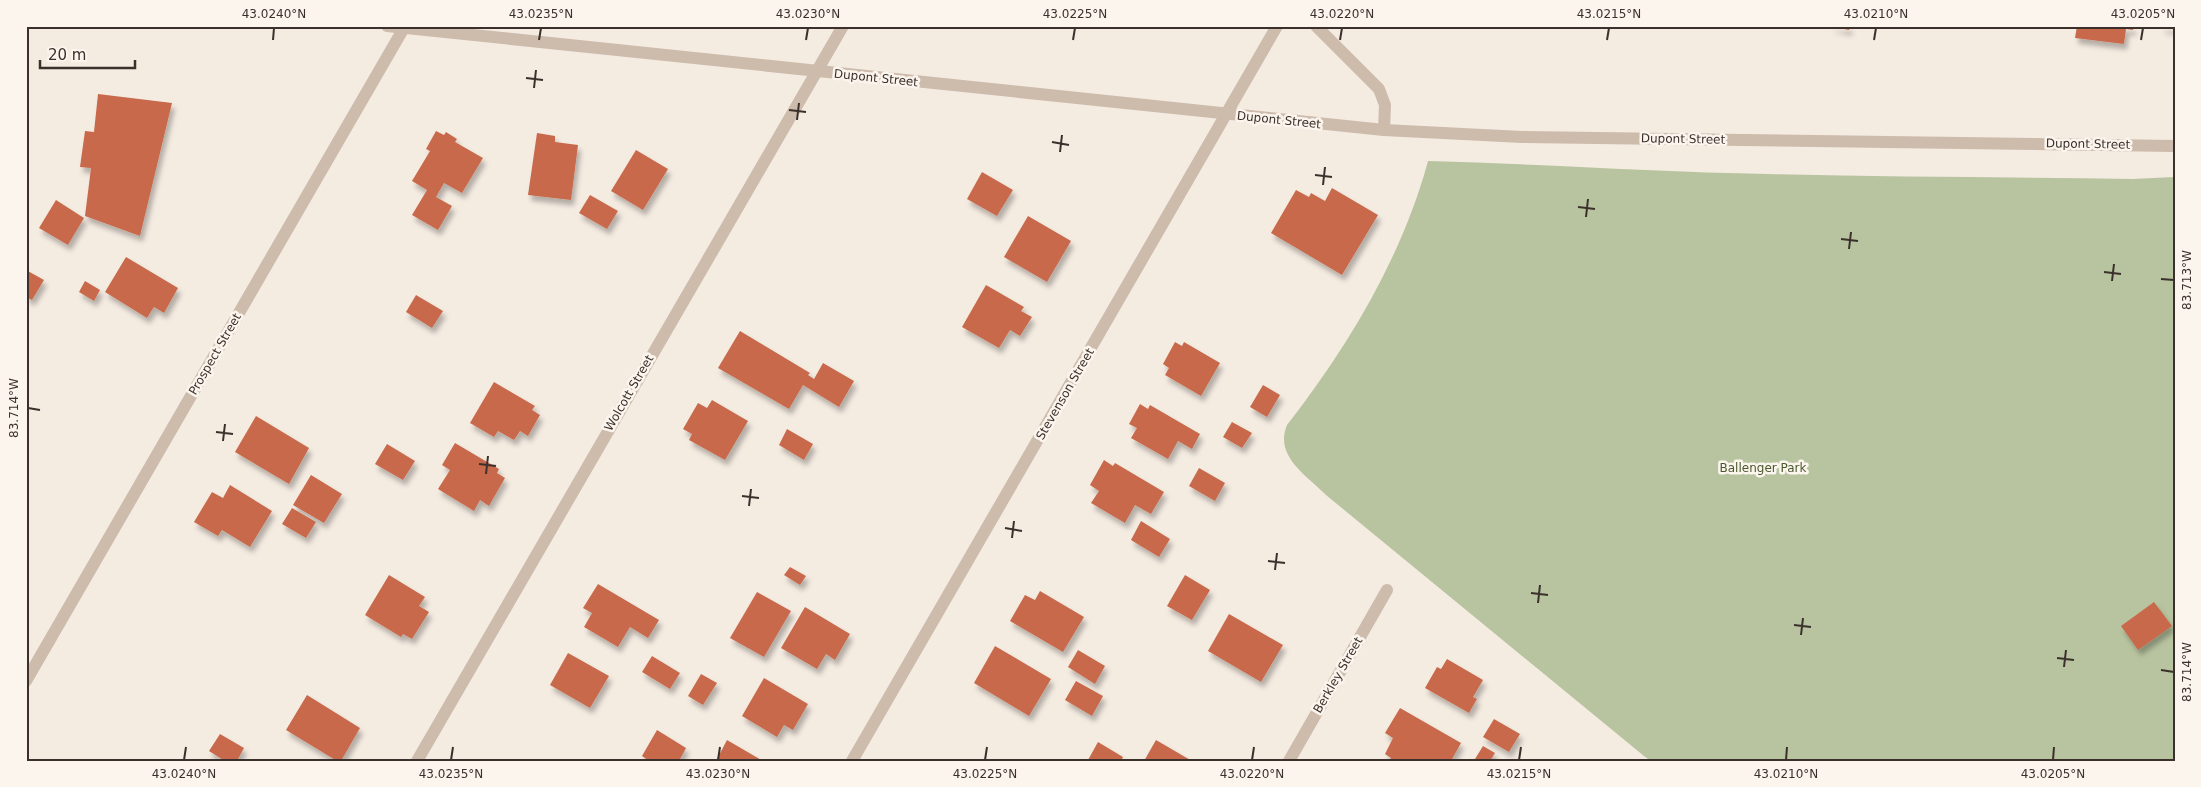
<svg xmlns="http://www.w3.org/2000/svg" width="2201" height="787" font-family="'DejaVu Sans',sans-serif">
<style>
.green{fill:#b8c4a0}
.building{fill:#c8694b;filter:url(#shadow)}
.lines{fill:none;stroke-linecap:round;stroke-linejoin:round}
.minor{stroke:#cdbbac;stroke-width:12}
.tertiary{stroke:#cdbbac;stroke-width:12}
.ticks{fill:none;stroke:#3b302b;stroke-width:2}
.labels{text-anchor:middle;stroke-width:5;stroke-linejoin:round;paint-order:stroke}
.street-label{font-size:12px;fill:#3b302b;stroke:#fbf5ee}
.park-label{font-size:12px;fill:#4a5a2e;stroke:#fbf5ee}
.neatline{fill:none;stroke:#3b302b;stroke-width:2}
.ticks-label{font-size:12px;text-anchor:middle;fill:#3b302b}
</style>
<defs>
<filter id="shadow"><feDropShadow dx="3" dy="5.5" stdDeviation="2.5" flood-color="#0004"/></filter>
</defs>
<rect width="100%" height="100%" fill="#f4ebe1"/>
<path class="green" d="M1428 161C1541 164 1654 172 1768 174 1889 177 2010 177 2132 179L2175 177V761H1651L1644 756 1326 495C1306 475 1274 456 1287 425 1348 347 1402 257 1428 161Z"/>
<g class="building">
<path d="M1829 26H1850L1849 30Z"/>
<path d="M2077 26H2133V30L2126 29 2124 44 2075 38Z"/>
<path d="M2162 26H2175V29L2162 28Z"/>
<path d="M98 94 172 103 140 236 85 216 91 168 80 167 85 131 94 132Z"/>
<path d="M436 131 444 135 446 132 457 139 455 142 483 158 462 193 444 183 436 197 452 206 438 230 412 215 427 190 412 181 430 151 426 149Z"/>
<path d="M537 133 555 136V142L578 145 571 200 528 195Z"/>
<path d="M636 150 668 169 643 210 611 191Z"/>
<path d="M982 172 1013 190 997 216 967 199Z"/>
<path d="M1332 188 1378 215 1342 275 1271 233 1296 190 1309 197 1311 193 1325 201Z"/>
<path d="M590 195 618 211 607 229 579 213Z"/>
<path d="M56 200 84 218 68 245 39 228Z"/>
<path d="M1028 216 1071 241 1047 282 1004 257Z"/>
<path d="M126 257 178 288 164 313 154 307 147 318 105 292Z"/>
<path d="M26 270 44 280 32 300 26 297Z"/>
<path d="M85 281 100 290 94 301 79 292Z"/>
<path d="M986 285 1024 307 1021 311 1032 317 1020 336 1010 330 999 348 962 327Z"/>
<path d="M416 295 443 311 432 328 406 312Z"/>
<path d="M740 331 810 373 808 375 814 379 823 363 854 381 839 407 803 385 789 409 718 368Z"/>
<path d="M1175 342 1182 346 1184 342 1220 363 1201 396 1165 375 1169 368 1163 364Z"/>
<path d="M494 382 535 406 532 410 540 415 528 436 520 431 514 440 498 431 494 437 470 423Z"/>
<path d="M1263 385 1280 395 1267 417 1250 407Z"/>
<path d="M712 400 748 421 725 460 689 440 692 434 683 429 698 403 707 408Z"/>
<path d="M1140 404 1148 409 1150 405 1200 434 1192 449 1178 441 1168 459 1131 438 1137 428 1129 424Z"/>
<path d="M256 416 309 448 289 484 235 452Z"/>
<path d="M1232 422 1252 433 1242 448 1223 437Z"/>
<path d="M787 429 813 444 804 460 779 445Z"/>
<path d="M455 443 499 469 497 473 505 478 489 506 480 500 474 511 438 489 450 470 442 465Z"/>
<path d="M387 444 415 461 403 480 375 464Z"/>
<path d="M1104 460 1113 466 1115 463 1164 492 1151 514 1135 505 1125 523 1091 503 1099 491 1090 485Z"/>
<path d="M1199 468 1225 483 1215 501 1189 486Z"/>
<path d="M311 475 342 494 324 523 293 505Z"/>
<path d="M230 485 272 511 250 547 222 530 218 536 194 522 212 492 223 498Z"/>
<path d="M292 508 316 522 306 538 282 524Z"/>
<path d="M1141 521 1170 539 1159 557 1131 540Z"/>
<path d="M790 567 806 576 800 585 784 575Z"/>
<path d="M389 575 425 597 419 606 429 612 412 639 403 634 401 637 365 615Z"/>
<path d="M1185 575 1210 590 1192 620 1167 606Z"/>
<path d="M598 584 659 620 648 638 630 627 618 647 584 627 592 613 583 608Z"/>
<path d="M1040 591 1084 617 1063 652 1010 621 1025 595 1035 600Z"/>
<path d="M757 592 791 611 764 657 730 638Z"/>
<path d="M2154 602 2172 626 2138 650 2121 626Z"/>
<path d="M805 607 850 634 835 660 826 654 817 669 781 648Z"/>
<path d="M1229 614 1283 645 1261 682 1208 651Z"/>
<path d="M995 646 1051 679 1029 716 974 683Z"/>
<path d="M1078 650 1105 666 1095 684 1068 667Z"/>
<path d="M568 653 609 676 590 708 550 685Z"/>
<path d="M652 656 680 673 670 689 642 672Z"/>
<path d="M1447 659 1483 680 1473 697 1477 699 1469 713 1425 688 1437 667 1441 669Z"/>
<path d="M701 674 717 683 703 705 688 696Z"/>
<path d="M764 678 808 704 793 730 784 725 777 737 742 716Z"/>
<path d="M1076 681 1103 696 1092 716 1065 700Z"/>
<path d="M307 695 360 728 341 761H337L286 730Z"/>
<path d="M1400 708 1461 743 1451 761H1389L1391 758 1385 754 1393 738 1385 733Z"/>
<path d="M1494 719 1520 734 1509 752 1483 737Z"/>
<path d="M657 730 686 748 679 761H649L642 756Z"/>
<path d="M220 734 244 748 237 761H225L209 751Z"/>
<path d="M727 740 763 761H716Z"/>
<path d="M1156 740 1192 761H1144Z"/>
<path d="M1098 742 1123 757 1121 761 1088 760Z"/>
<path d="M1483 746 1495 753 1490 761 1475 759Z"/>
</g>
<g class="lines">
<g class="minor">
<path d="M1316 26 1379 89 1385 105 1384 130"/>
<path d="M26 681 405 26"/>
<path d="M417 761 843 26"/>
<path d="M852 761 1277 26"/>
<path d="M1289 761 1387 590"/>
</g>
<path class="tertiary" d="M387 26 1384 130 1522 137 2175 146"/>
</g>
<path class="ticks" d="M273 40 274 28M539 40 541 28M806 40 808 28M1073 40 1075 28M1340 40 1342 28M1607 40 1609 28M1874 40 1876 28M2141 40 2143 28M526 78 543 80M534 88 536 70M789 110 806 112M797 120 799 103M1052 142 1069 145M1060 152 1062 135M1315 175 1332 177M1323 185 1325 167M1578 207 1595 209M1586 217 1588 199M1841 239 1858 241M1849 249 1851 232M2104 272 2121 274M2161 279 2174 280M2112 281 2114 264M28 408 40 410M216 432 233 434M223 441 225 424M479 464 496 466M486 474 488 456M742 496 759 498M749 506 751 489M1005 528 1022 531M1012 538 1014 521M1268 561 1285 563M1275 570 1277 553M1531 593 1548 595M1538 603 1540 585M1794 625 1811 627M1801 635 1803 618M2057 658 2074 660M2064 667 2066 650M2161 670 2174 672M184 760 186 747M451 760 453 747M718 760 720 747M985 760 987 747M1252 760 1254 747M1519 760 1521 747M1786 760 1787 747M2053 760 2054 747"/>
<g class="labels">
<g class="street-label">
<text transform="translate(876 78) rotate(6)" y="4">Dupont Street</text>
<text transform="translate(1279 120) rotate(6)" y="4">Dupont Street</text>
<text transform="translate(1683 139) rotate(1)" y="4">Dupont Street</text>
<text transform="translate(2088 144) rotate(1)" y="4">Dupont Street</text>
<text transform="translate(215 354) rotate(-60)" y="4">Prospect Street</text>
<text transform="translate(629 393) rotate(-60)" y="4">Wolcott Street</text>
<text transform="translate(1065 394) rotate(-60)" y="4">Stevenson Street</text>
<text transform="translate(1338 675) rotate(-60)" y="4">Berkley Street</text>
</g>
<g class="park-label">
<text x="1763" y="472">Ballenger Park</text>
</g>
</g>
<rect width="2201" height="787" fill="none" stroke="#fbf5ee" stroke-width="55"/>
<path d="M40 60v8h95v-8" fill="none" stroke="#3b302b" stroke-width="2.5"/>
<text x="48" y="60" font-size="15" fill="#3b302b" stroke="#fbf5ee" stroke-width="4" paint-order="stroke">20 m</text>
<rect x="28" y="28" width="2146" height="732" class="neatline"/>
<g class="ticks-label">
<text x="274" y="18">43.0240°N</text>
<text x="541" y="18">43.0235°N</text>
<text x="808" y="18">43.0230°N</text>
<text x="1075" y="18">43.0225°N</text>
<text x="1342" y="18">43.0220°N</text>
<text x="1609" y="18">43.0215°N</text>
<text x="1876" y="18">43.0210°N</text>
<text x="2143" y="18">43.0205°N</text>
<text transform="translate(2187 280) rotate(-90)" y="4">83.713°W</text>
<text transform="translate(14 408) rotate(-90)" y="4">83.714°W</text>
<text transform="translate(2187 672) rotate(-90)" y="4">83.714°W</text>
<text x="184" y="778">43.0240°N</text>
<text x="451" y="778">43.0235°N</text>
<text x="718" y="778">43.0230°N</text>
<text x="985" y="778">43.0225°N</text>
<text x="1252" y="778">43.0220°N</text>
<text x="1519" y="778">43.0215°N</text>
<text x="1786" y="778">43.0210°N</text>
<text x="2053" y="778">43.0205°N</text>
</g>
</svg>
